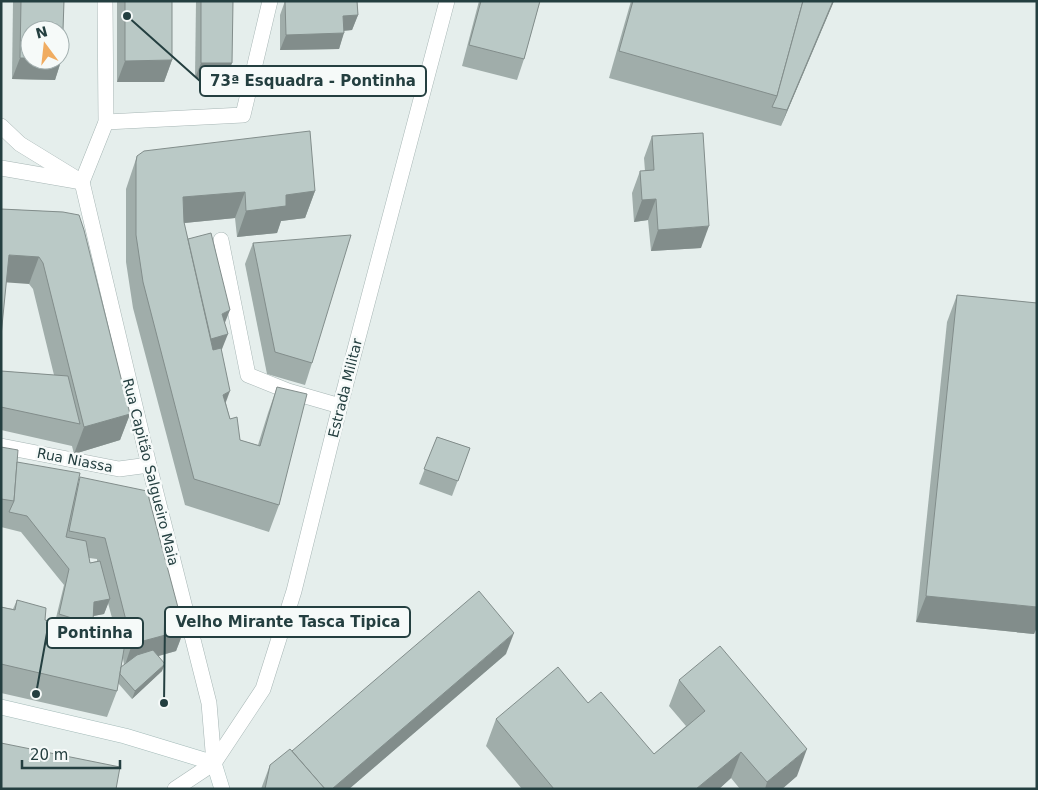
<svg xmlns="http://www.w3.org/2000/svg" width="1038" height="790" font-family="'DejaVu Sans',sans-serif">
<style>
.lines{fill:none;stroke-linecap:round;stroke-linejoin:round}
.minor-casing{stroke:#a7b6b5;stroke-width:16}
.tertiary-casing{stroke:#a7b6b5;stroke-width:16}
.secondary-casing{stroke:#a3bab8;stroke-width:16}
.minor{stroke:#fff;stroke-width:15}
.tertiary{stroke:#fff;stroke-width:15}
.secondary{stroke:#fff;stroke-width:15}
.wall{fill:#a0adaa;fill-rule:evenodd}
.shaded-wall{fill:#828d8b}
.building{fill:#bac9c6;stroke:#828d8b}
.labels{text-anchor:middle;stroke-width:5;stroke-linejoin:round;paint-order:stroke}
.street-label{font-size:14px;fill:#243f40;stroke:#f6faf9}
.leader{fill:none;stroke:#243f40;stroke-width:2}
.callout-dot{fill:#243f40;stroke:#f6faf9;stroke-width:2}
.callout{fill:#f6faf9;stroke:#243f40;stroke-width:2}
.callout-label{font-size:15px;text-anchor:middle;font-weight:bold;fill:#243f40}
</style>
<rect width="100%" height="100%" fill="#e5eeec"/>
<g class="lines">
<defs>
<g id="minor">
<path d="M106 122 243 115 270 1"/>
<path d="M1 168 82 182 106 122 105 1"/>
<path d="M221 240 248 375 288 391 340 406"/>
<path d="M1 446 119 469 149 465"/>
<path d="M175 789 214 763"/>
</g>
<g id="tertiary">
<path d="M1 126 20 144 82 182 149 465 209 703 214 763"/>
<path d="M214 763 263 689 294 591 340 406 447 1"/>
</g>
<path id="secondary" d="M1 707 125 736 214 763 222 789"/>
</defs>
<use href="#minor" class="minor-casing"/>
<use href="#tertiary" class="tertiary-casing"/>
<use href="#secondary" class="secondary-casing"/>
<use href="#minor" class="minor"/>
<use href="#tertiary" class="tertiary"/>
<use href="#secondary" class="secondary"/>
</g>
<g class="wall">
<path d="M13 1H64L62 58 55 80 12 79Z"/>
<path d="M117 1H172V60L164 82H117Z"/>
<path d="M196 1H233L227 79 195 78Z"/>
<path d="M285 1H357L358 15 352 30 344 31 339 49 280 50V15Z"/>
<path d="M479 1H540L524 59 517 80 462 66Z"/>
<path d="M631 1H834L781 126 609 78Z"/>
<path d="M652 136 701 248 651 251 648 220 634 222 632 193 640 171H645L644 158Z"/>
<path d="M137 156 315 191 305 218 281 221 277 233 237 237 235 218 184 223 188 239 225 323 222 349 221 350 226 403 230 419 240 440 258 445 268 413 277 387 279 505 269 532 185 505 133 308 126 262V189Z"/>
<path d="M1 209 63 212 130 414 120 440 74 454 72 446 1 430V371L54 375 33 289 29 284Z"/>
<path d="M253 243 312 363 305 385 267 374 245 264Z"/>
<path d="M957 295 1037 303V627L1034 634 916 622 947 322Z"/>
<path d="M437 437 470 448 452 496 419 484Z"/>
<path d="M1 447 17 462 78 482 184 630 176 651 159 656 162 671 132 699 118 683 117 691 107 717 1 693V607L13 609 17 600 45 620 55 622 64 585 21 532 1 527ZM89 558 97 559V561L90 563ZM108 603 118 640 107 636 93 621V616L104 614ZM123 658 124 665 121 667Z"/>
<path d="M506 654 349 789H261L270 765 292 751Z"/>
<path d="M679 680 797 776 782 789H740L731 778 719 789H522L486 746 496 719 588 703 654 754 686 726 669 706Z"/>
</g>
<g class="shaded-wall">
<path d="M833 1H834L781 126 787 110Z"/>
<path d="M358 15 352 30 338 31 343 16Z"/>
<path d="M344 33 339 49 280 50 286 35Z"/>
<path d="M20 58H30V60H60V58H62L55 80 12 79Z"/>
<path d="M172 60 164 82H117L125 61Z"/>
<path d="M201 63H232L227 79 195 78Z"/>
<path d="M315 191 305 218 281 221 277 233 237 237 246 211 286 195Z"/>
<path d="M245 192 235 218 174 224 183 197Z"/>
<path d="M656 199 648 220 634 222 642 200Z"/>
<path d="M709 226 701 248 651 251 658 230Z"/>
<path d="M9 255 39 257 29 284 1 282Z"/>
<path d="M230 310 224 325 222 314Z"/>
<path d="M228 334 222 349 199 356 204 340Z"/>
<path d="M230 391 220 418 223 395Z"/>
<path d="M130 414 120 440 74 454 84 427Z"/>
<path d="M926 596 1037 607V627L1034 634 916 622Z"/>
<path d="M110 599 104 614 88 617 94 602Z"/>
<path d="M184 630 176 651 125 665 132 644Z"/>
<path d="M514 633 506 654 349 789H332Z"/>
<path d="M165 664 162 671 132 699 135 691Z"/>
<path d="M807 749 797 776 782 789H765L767 782Z"/>
<path d="M741 752 731 778 719 789H696Z"/>
</g>
<g class="building">
<path d="M21 1H64L62 58H60V30H30V58H20Z"/>
<path d="M125 1H172V60L125 61Z"/>
<path d="M201 1H233L232 63H201Z"/>
<path d="M285 1H357L358 15 343 16 344 33 286 35Z"/>
<path d="M481 1H540L524 59 469 45Z"/>
<path d="M633 1H803L777 96 619 51Z"/>
<path d="M803 1H833L787 110 772 107 777 96Z"/>
<path d="M310 131 315 191 286 195V206L246 211 245 192 183 197 184 222 213 350 221 348 230 391 223 395 230 419 237 417 240 440 260 446 277 387 307 394 279 505 194 479 143 282 136 235V162L137 156 144 151Z"/>
<path d="M703 133 709 226 658 230 656 199 642 200 640 171 654 170 652 136Z"/>
<path d="M1 209 63 212 79 215 84 230 130 414 84 427 43 263 39 257 9 255 1 336Z"/>
<path d="M211 233 230 310 222 314 228 334 211 339 188 239Z"/>
<path d="M351 235 312 363 275 352 253 243Z"/>
<path d="M957 295 1037 303V607L926 596Z"/>
<path d="M1 371 68 376 80 424 1 407Z"/>
<path d="M437 437 470 448 458 481 424 469Z"/>
<path d="M1 447 18 450 14 501 1 499Z"/>
<path d="M17 462 80 473 66 537 86 541 90 563 100 561 110 599 94 602 93 621 79 618 78 620 59 614 69 569 27 516 9 512 14 501Z"/>
<path d="M80 477 147 491 184 630 132 644 105 538 69 531Z"/>
<path d="M479 591 514 633 332 789H325L292 751Z"/>
<path d="M17 600 46 608 45 620 77 628 79 618 108 624 107 636 125 643 117 691 1 664V607L15 610Z"/>
<path d="M720 646 807 749 767 782 741 752 696 789H554L496 719 558 667 588 703 601 692 654 754 705 711 679 680Z"/>
<path d="M153 650 165 664 135 691 120 674 121 667 137 655Z"/>
<path d="M1 743 120 767 116 789H1Z"/>
<path d="M290 749 325 789H265L270 765Z"/>
</g>
<g class="labels">
<g class="street-label">
<text transform="translate(345 388) rotate(-76)" y="5">Estrada Militar</text>
<text transform="translate(75 460) rotate(11)" y="5">Rua Niassa</text>
<text transform="translate(151 472) rotate(76)" y="5">Rua Capitão Salgueiro Maia</text>
</g>
</g>
<path class="leader" d="M127 16L200 81M164 703L165 622M36 694L47 633"/>
<g class="callout-dot">
<circle cx="127" cy="16" r="5"/>
<circle cx="164" cy="703" r="5"/>
<circle cx="36" cy="694" r="5"/>
</g>
<g class="callout">
<rect x="200" y="66" width="226" height="30" rx="5"/>
<rect x="165" y="607" width="245" height="30" rx="5"/>
<rect x="47" y="618" width="96" height="30" rx="5"/>
</g>
<g class="callout-label">
<text x="313" y="86">73ª Esquadra - Pontinha</text>
<text x="288" y="627">Velho Mirante Tasca Tipica</text>
<text x="95" y="638">Pontinha</text>
</g>
<rect width="1038" height="790" fill="none" stroke="#243f40" stroke-width="5"/>
<g transform="translate(45 45) rotate(345)"><circle r="24" fill="#f6faf9" stroke="#a2afaf"/>
<path d="M0-4L9 19L0 12L-9 19Z" fill="#f0ac61"/>
<text y="-8" font-size="14" font-weight="bold" text-anchor="middle" fill="#243f40">N</text>
</g>
<path d="M22 760v8h98v-8" fill="none" stroke="#243f40" stroke-width="2.5"/>
<text x="30" y="760" font-size="15" fill="#243f40" stroke="#f6faf9" stroke-width="4" paint-order="stroke">20 m</text>
</svg>
